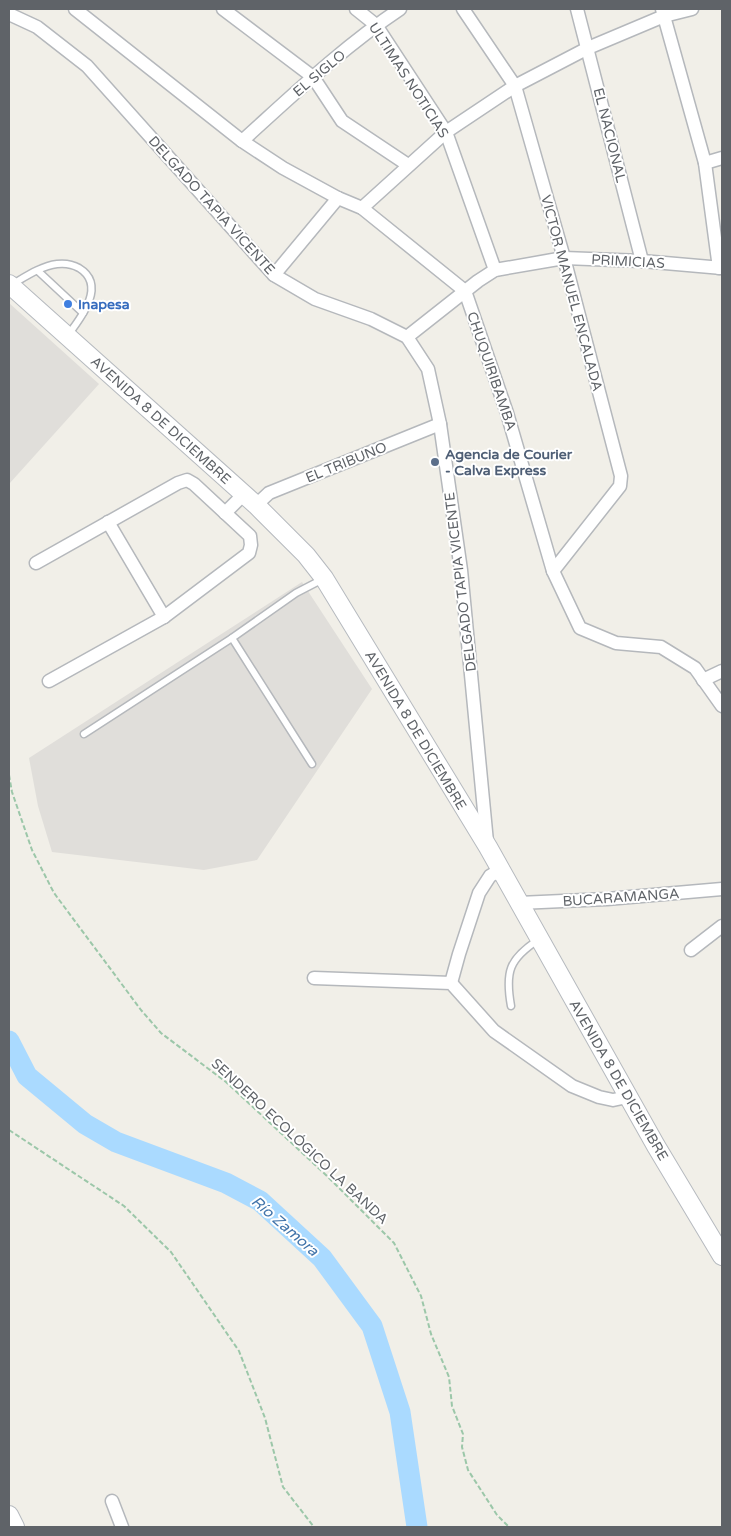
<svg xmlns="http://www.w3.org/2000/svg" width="731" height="1536" font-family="'Varela Round',sans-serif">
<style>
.industrial{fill:#e0deda}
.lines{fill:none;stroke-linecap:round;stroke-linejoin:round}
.river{stroke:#aadaff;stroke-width:21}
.lane-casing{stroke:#b5b8bc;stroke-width:9}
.street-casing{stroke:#b5b8bc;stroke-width:15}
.secondary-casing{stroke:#b6babf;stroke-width:20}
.path{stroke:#9cc7a9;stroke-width:2;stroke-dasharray:5 2.5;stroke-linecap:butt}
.lane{stroke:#fff;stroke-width:6}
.street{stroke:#fff;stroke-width:12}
.secondary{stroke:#fff;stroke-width:18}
.shop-dot{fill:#3f7fe0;stroke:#fff;stroke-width:2}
.service-dot{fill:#5c6f8a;stroke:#fff;stroke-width:2}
.labels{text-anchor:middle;stroke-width:4;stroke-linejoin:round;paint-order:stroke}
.street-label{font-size:14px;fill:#5f6368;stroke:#fff}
.shop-label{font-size:14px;font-weight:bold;fill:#366cbe;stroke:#fff;text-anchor:start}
.service-label{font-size:14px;font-weight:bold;fill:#4e5e75;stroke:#fff;text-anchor:start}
.water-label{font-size:15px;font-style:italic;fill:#4174aa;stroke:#fff}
</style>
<rect width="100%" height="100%" fill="#f1efe8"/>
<g class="industrial">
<path d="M9 303 99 384 9 484Z"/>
<path d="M302 582 372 689 257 860 204 870 52 852 38 806 29 758Z"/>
</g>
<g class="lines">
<path class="river" d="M9 1041 27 1076 85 1124 116 1142 226 1183 260 1201 322 1258 372 1326 400 1412 417 1527"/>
<defs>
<g id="lane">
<path d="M38 271 83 313"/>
<path d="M11 285C25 277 41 266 57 264 66 263 72 264 79 268 107 285 81 318 68 335"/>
<path d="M232 638 312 764"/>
<path d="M84 734 232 638 296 593 323 579"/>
<path d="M511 1006C505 972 509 959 538 940"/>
</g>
<g id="street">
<path d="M75 9 242 141 283 168 338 198 362 208 465 291"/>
<path d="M223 9 313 77 342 121 408 165"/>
<path d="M356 9 376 25 446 132 495 270"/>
<path d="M463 9 515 86 564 258 621 476 620 486 553 571"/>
<path d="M577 9 642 261"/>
<path d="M662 9 705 163 719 268"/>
<path d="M9 14 37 27 87 66 274 275 315 299 371 319 407 337 428 369 440 424 461 570 487 842"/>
<path d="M242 141C293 95 343 47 400 9"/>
<path d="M705 163 722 158"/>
<path d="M362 208 446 132 515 86 588 48 664 16 692 9"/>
<path d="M274 275 338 198"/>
<path d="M465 291 507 413 553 571 580 628 616 643 661 647 695 668 722 706"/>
<path d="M407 337 478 281 495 270 564 258 642 261 722 268"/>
<path d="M256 505 269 493 440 424"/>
<path d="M225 513 244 494"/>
<path d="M108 522 164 617"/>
<path d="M36 563 178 483 187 480 194 484 250 536 251 545 249 553 164 617 49 681"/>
<path d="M703 680 722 671"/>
<path d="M519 903 607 899 722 889"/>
<path d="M691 950 722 926"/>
<path d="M314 978 451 983 494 1031 572 1086 599 1097 613 1100 627 1097"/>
<path d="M451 983 459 954 479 893 490 876 500 870"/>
<path d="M112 1501 122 1527"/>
</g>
<g id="secondary">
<path d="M9 284 256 505 306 555 324 578 488 847 656 1146 722 1256"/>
<path d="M9 1515 15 1527"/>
</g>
</defs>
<use href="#lane" class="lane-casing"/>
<use href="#street" class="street-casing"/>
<use href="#secondary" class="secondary-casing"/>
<g class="path">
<path d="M9 634V686"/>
<path d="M9 775 12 792 32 850 54 893 141 1010 161 1033 226 1082 327 1176 394 1243 421 1296 431 1334 449 1377 452 1406 463 1434 462 1447 468 1470 497 1515 509 1527"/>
<path d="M9 1130 124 1206 171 1252 239 1351 265 1418 283 1487 314 1527"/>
</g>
<use href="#lane" class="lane"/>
<use href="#street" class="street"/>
<use href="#secondary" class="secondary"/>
</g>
<circle class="shop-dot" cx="68" cy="304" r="5"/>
<circle class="service-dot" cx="435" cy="462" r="5"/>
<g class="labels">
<g class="street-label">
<text transform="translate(319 73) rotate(-40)" y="5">EL SIGLO</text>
<text transform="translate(409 80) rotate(57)" y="5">ULTIMAS NOTICIAS</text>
<text transform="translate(610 135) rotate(76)" y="5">EL NACIONAL</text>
<text transform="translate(212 205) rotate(48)" y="5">DELGADO TAPIA VICENTE</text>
<text transform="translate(628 261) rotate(3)" y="5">PRIMICIAS</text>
<text transform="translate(572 293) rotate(75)" y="5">VICTOR MANUEL ENCALADA</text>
<text transform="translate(492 371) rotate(71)" y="5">CHUQUIRIBAMBA</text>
<text transform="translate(161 420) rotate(42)" y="5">AVENIDA 8 DE DICIEMBRE</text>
<text transform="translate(346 462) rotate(-22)" y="5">EL TRIBUNO</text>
<text transform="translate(460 582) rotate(-97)" y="5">DELGADO TAPIA VICENTE</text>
<text transform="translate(416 730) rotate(59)" y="5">AVENIDA 8 DE DICIEMBRE</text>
<text transform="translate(621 897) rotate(-4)" y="5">BUCARAMANGA</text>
<text transform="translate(619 1080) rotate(60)" y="5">AVENIDA 8 DE DICIEMBRE</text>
<text transform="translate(300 1141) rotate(43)" y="5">SENDERO ECOLÓGICO LA BANDA</text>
</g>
<g class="shop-label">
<text x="78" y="309">Inapesa</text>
</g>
<g class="service-label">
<text x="445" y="459">Agencia de Courier<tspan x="445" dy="16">- Calva Express</tspan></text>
</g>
<g class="water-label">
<text transform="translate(285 1226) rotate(41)" y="5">Río Zamora</text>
</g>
</g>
<rect width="731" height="1536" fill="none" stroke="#5f6368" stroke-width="20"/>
</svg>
